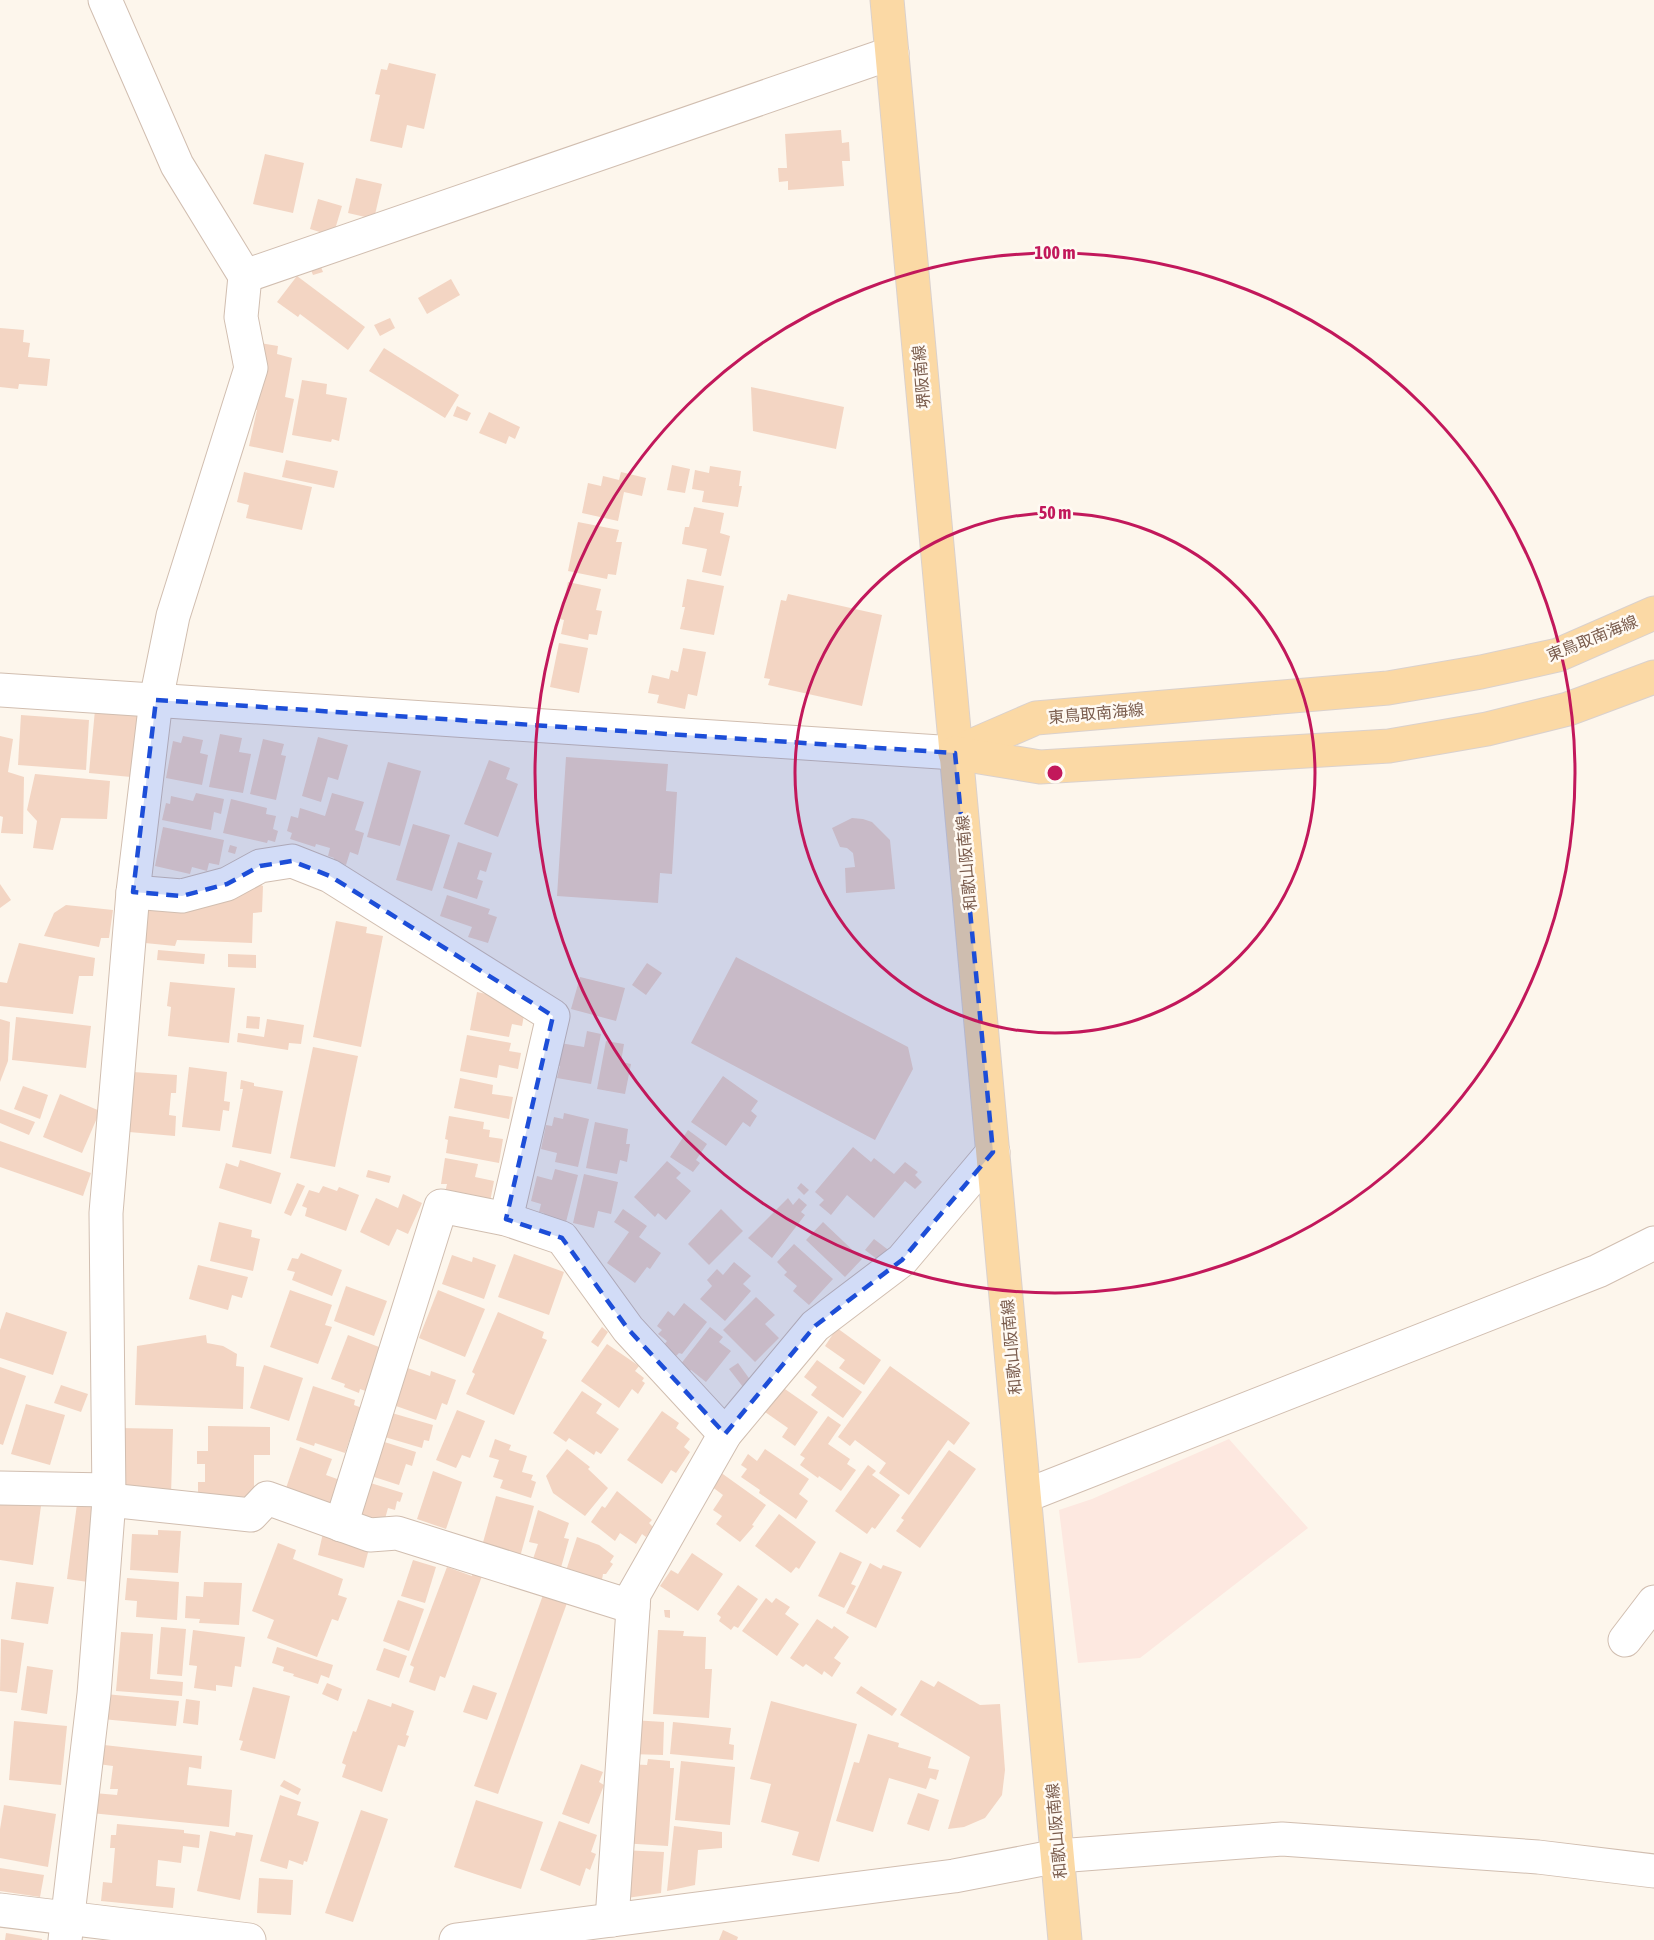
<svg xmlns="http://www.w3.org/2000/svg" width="1654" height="1940" font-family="'Asap Condensed','Noto Sans JP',sans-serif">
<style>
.commercial{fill:#fde8e0}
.building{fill:#f3d5c3}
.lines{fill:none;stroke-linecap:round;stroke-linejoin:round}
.minor-casing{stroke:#d1beb0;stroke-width:35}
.major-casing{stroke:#dad1cd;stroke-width:35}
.minor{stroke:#fff;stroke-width:33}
.major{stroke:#fbd9a5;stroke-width:33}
.marked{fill:#1d4ed8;fill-opacity:0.2;stroke:#1d4ed8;stroke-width:4.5;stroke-dasharray:12 8;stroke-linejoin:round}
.ring{fill:none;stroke:#c2185b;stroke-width:3}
.labels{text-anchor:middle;stroke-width:5;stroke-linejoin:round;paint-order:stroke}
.street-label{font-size:16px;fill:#7a5c4d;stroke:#fffaf3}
.centre{fill:#c2185b;stroke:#fffaf3;stroke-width:3}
.ring-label{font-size:18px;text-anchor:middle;font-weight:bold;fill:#c2185b;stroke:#fffaf3;stroke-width:5;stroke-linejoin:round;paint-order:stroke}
</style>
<rect width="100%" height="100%" fill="#fdf6ec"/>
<path class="commercial" d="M1229 1439 1308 1528 1140 1658 1078 1663 1059 1510 1092 1499Z"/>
<g class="building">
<path d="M389 63 436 74 424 129 407 125 402 148 370 141 380 95 375 94 381 69 387 70Z"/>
<path d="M841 130 842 143 849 142 850 161H842L844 186 788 190V181L779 182 778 168H787L785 134Z"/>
<path d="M265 154 304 163 293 213 253 204Z"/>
<path d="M356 178 382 184 374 219 348 213Z"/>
<path d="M318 199 342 206 333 236 310 229Z"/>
<path d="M321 267 323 272 313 275 311 270Z"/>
<path d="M297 276 365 327 348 350 300 314 298 317 277 302Z"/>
<path d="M451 279 460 295 427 314 418 298Z"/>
<path d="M390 318 395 328 380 336 374 325Z"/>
<path d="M0 328 24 330 23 342 30 343 28 357 50 359 47 386 19 384 18 389 0 387Z"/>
<path d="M260 343 278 346 277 354 292 358 285 397 294 399 283 453 249 446 257 410 252 409Z"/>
<path d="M384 348 459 395 445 418 369 371Z"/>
<path d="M302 380 327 384 326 394 347 398 339 441 332 439 331 442 292 435Z"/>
<path d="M751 387 844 407 836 449 753 431Z"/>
<path d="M457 406 471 413 467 421 453 416Z"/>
<path d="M489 412 520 427 515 439 509 436 506 444 479 433Z"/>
<path d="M286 460 338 471 334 488 282 477Z"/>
<path d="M672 465 690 469 685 493 667 490Z"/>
<path d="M710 466 741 471 739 486H742L738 507 702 502 704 491 692 489 695 470 709 473Z"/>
<path d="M244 472 312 487 302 530 246 518 249 505 237 502Z"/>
<path d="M621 472 646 478 642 496 624 492 618 521 582 513 588 483 601 486 603 476 619 480Z"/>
<path d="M694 507 724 513 720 533 730 536 721 576 702 572 707 549 682 544 685 527H689Z"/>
<path d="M578 522 619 530 616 542H622L616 575 608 574 607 579 568 571Z"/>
<path d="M687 579 724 586 714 635 680 629 685 607H682Z"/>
<path d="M568 582 601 589 596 610 602 611 597 635 589 634 588 640 561 634 564 620 560 619Z"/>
<path d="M788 594 882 615 862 706 768 685 770 679 764 678 781 600 786 601Z"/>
<path d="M559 643 588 648 579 693 550 687Z"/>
<path d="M683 648 706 652 697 696 688 694 685 709 657 703 659 695 648 693 652 675 669 679 671 670 678 672Z"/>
<path d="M95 710 138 714 131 777 89 773Z"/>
<path d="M21 715 89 720 86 770 18 765Z"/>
<path d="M220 734 242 738 239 752 251 754 243 793 209 787Z"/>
<path d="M0 736 13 739 8 772 24 777 23 834 1 833 3 817 0 816Z"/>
<path d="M183 736 203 740 200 753 208 755 202 785 166 778 173 741 181 743Z"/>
<path d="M318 737 348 745 338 780 328 777 321 802 302 796Z"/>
<path d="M263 739 284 744 281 755 286 756 276 800 250 794Z"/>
<path d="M566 757 668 764 666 791 677 792 672 874 660 873 658 903 557 896Z"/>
<path d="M489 760 510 768 506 779 518 784 498 837 464 824Z"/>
<path d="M388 762 421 771 400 846 367 837Z"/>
<path d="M35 774 110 781 107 819 61 818 53 850 33 848 37 821 27 810Z"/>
<path d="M196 793 224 799 221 814 214 812 211 830 162 820 166 803 170 804 171 796 193 801Z"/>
<path d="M332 793 364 802 355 830 364 833 358 855 350 852 346 865 333 861 334 858 328 856 330 848 316 844 315 847 290 839 292 833 287 831 291 816 298 818 300 808 325 816Z"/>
<path d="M231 799 267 808 266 814 276 816 273 829 278 831 275 842 268 840 267 843 223 833Z"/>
<path d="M852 818 863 819 872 822 890 840 895 889 846 893 845 868 855 867 853 853 847 848 840 847 832 828Z"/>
<path d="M413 824 450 835 432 891 396 880Z"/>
<path d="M163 827 224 840 219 865 209 863 207 871 192 867 190 874 155 866Z"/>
<path d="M458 842 492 853 486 872 480 870 477 879 483 881 477 899 443 888Z"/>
<path d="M230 845 237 847 235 854 228 852Z"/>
<path d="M253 881 263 886 262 912 253 913 252 943 177 940 175 946 145 943 148 905Z"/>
<path d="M0 884 11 900 0 908Z"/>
<path d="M447 895 490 909 488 914 497 917 488 943 468 937 472 927 440 916Z"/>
<path d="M66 905 113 910 109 938H101L99 947 44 936 54 913Z"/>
<path d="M336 921 367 927 366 933 383 936 361 1047 313 1037Z"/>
<path d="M19 943 95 958 93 976H79L73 1014 0 1006V982L7 983Z"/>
<path d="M158 950 205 954 204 964 157 960Z"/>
<path d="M228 954 256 955V968L228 967Z"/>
<path d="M736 957 908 1047 913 1069 875 1140 691 1043Z"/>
<path d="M647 963 662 973 646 995 632 985Z"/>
<path d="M580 977 625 988 616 1021 571 1009Z"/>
<path d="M170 982 235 988 229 1043 168 1036 171 1007 167 1006Z"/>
<path d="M477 992 496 996 495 1000 515 1004 525 1010 522 1026 512 1024 509 1037 470 1030Z"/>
<path d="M247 1016 260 1017 259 1029 246 1028Z"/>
<path d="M16 1017 91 1026 86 1068 12 1060Z"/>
<path d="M0 1019 10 1022 8 1061 0 1082Z"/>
<path d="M267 1019 304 1025 301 1044 289 1043 288 1050 237 1042 238 1033 264 1037Z"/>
<path d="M587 1031 601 1034 591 1084 557 1078 560 1066 556 1065 560 1043 584 1047Z"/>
<path d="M467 1035 511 1043 509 1051 521 1053 518 1069 499 1065 497 1078 460 1071Z"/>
<path d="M606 1041 624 1044 621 1062 631 1064 625 1094 597 1089Z"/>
<path d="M313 1047 358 1056 335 1167 290 1158Z"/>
<path d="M189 1067 227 1072 224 1101 230 1102 229 1111 223 1110 220 1131 182 1127Z"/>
<path d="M133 1072 177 1075 176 1093H171L169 1115 176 1116 175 1136 129 1132Z"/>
<path d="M723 1076 758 1101 751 1111 757 1116 750 1127 743 1122 726 1146 691 1122Z"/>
<path d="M460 1078 493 1085 492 1094 513 1097 509 1119 454 1108Z"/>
<path d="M241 1080 254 1083V1086L283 1091 271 1154 232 1147 243 1089H240Z"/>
<path d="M23 1086 48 1095 40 1119 14 1109Z"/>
<path d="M60 1094 100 1111 82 1153 43 1137Z"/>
<path d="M0 1109 35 1122 29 1135 0 1123Z"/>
<path d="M564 1113 589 1119 578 1167 555 1162 557 1153 541 1149 546 1125 552 1126 554 1117 563 1119Z"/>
<path d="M449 1116 484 1122 483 1129 490 1130 489 1137 503 1139 499 1163 446 1153 448 1140 445 1139Z"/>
<path d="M595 1122 628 1129 626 1144H630L627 1162 620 1160 617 1174 586 1168Z"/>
<path d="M688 1130 707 1144 696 1160 700 1163 693 1172 670 1157Z"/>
<path d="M0 1141 91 1173 83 1196 0 1167Z"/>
<path d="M853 1147 871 1162 874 1158 894 1174 905 1162 918 1172 915 1175 922 1182 915 1189 905 1181 874 1218 847 1195 831 1215 819 1205 824 1200 815 1192Z"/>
<path d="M445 1158 478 1164 475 1177 494 1181 490 1202 445 1193 447 1184H441Z"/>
<path d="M240 1160 281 1173 271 1204 219 1188 226 1163 238 1167Z"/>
<path d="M667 1161 681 1173 676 1178 691 1191 666 1220 658 1213 655 1217 634 1197Z"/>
<path d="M555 1169 578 1175 566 1222 543 1217 544 1213 539 1212 541 1204 531 1201 537 1176 552 1180Z"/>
<path d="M368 1170 391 1176 389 1183 366 1177Z"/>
<path d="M584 1174 618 1182 611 1214 598 1211 594 1228 573 1223Z"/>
<path d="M297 1183 305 1186 291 1216 284 1213Z"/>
<path d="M801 1183 809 1190 804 1195 797 1188Z"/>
<path d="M323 1186 337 1191 339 1187 359 1195 346 1231 305 1216 307 1208 302 1206 309 1190 319 1193Z"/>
<path d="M403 1194 422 1203 408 1234 397 1229 389 1246 360 1232 376 1198 398 1208Z"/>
<path d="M788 1198 793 1205 799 1198 807 1205 801 1212 805 1215 772 1258 748 1238Z"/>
<path d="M623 1209 647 1226 639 1237 661 1253 650 1269 647 1267 635 1283 607 1263 629 1232 614 1222Z"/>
<path d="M721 1209 743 1231 709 1265 688 1244Z"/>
<path d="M219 1222 252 1230 251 1237 260 1239 253 1271 210 1261Z"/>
<path d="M823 1222 862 1259 845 1277 806 1240Z"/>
<path d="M874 1239 891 1252 882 1263 865 1250Z"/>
<path d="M794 1244 833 1279 809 1305 793 1291 797 1286 784 1275 787 1272 777 1262Z"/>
<path d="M301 1253 342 1270 332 1296 292 1280 295 1272 287 1270 292 1258 298 1259Z"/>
<path d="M514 1254 564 1272 549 1315 498 1297Z"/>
<path d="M452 1255 472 1262 473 1257 496 1265 484 1299 442 1284Z"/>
<path d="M734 1262 751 1276 743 1284 751 1291 725 1321 700 1299 712 1286 707 1280 717 1269 723 1275Z"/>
<path d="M198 1265 248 1277 242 1298 232 1295 228 1310 189 1299Z"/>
<path d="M346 1286 387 1301 374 1336 334 1321Z"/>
<path d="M290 1290 332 1305 325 1325 332 1327 318 1364 270 1347Z"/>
<path d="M438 1290 485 1309 465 1357 419 1338Z"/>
<path d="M756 1297 775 1315 765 1324 779 1338 755 1362 723 1330Z"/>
<path d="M684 1303 707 1322 682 1354 679 1353 676 1356 663 1346 667 1341 658 1334 662 1330 657 1326 668 1311 674 1316Z"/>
<path d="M6 1312 67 1332 53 1375 0 1358V1330Z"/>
<path d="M498 1312 544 1332 542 1338 547 1340 514 1415 466 1394 475 1374 472 1372Z"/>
<path d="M602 1327 608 1332 598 1347 591 1342Z"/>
<path d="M710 1327 723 1337 719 1342 731 1351 706 1382 691 1370 689 1372 680 1365Z"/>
<path d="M837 1328 881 1360 864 1385 839 1368 845 1360 825 1346Z"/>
<path d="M206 1335 207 1343 223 1346 237 1354 236 1366 244 1367 243 1409 135 1405 137 1346Z"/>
<path d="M348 1335 379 1347 375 1359 386 1364 374 1394 360 1389 359 1393 344 1387 345 1384 331 1379Z"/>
<path d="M607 1344 639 1366 635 1371 644 1378 642 1381 645 1383 638 1394 632 1389 619 1408 581 1381Z"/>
<path d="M817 1360 862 1392 843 1418 811 1395 817 1387 804 1377Z"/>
<path d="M738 1363 751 1381 743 1387 729 1369Z"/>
<path d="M264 1365 303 1378 289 1421 250 1408Z"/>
<path d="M402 1366 430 1376 431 1371 456 1380 447 1405 442 1403 436 1420 396 1406 400 1393 393 1391Z"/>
<path d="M890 1366 970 1423 954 1445 948 1440 909 1495 879 1473 886 1463 855 1440 850 1446 838 1437Z"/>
<path d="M0 1367 26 1376 3 1445 0 1444Z"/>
<path d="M61 1385 88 1394 81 1412 54 1403Z"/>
<path d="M313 1386 355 1400 354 1405 365 1409 360 1422 356 1420 345 1453 315 1443 314 1446 296 1440Z"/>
<path d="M782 1387 818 1412 795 1446 782 1437 788 1428 765 1412Z"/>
<path d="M582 1391 602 1404 596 1413 619 1429 601 1454 596 1451 594 1455 569 1438 566 1442 553 1433Z"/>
<path d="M26 1404 65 1415 50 1465 11 1454Z"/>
<path d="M457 1410 485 1421 470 1458 462 1455 456 1468 436 1460Z"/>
<path d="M385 1411 433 1425 429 1441 424 1440 422 1448 378 1435Z"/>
<path d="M662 1411 679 1423 676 1428 690 1439 684 1447 690 1452 676 1473 671 1470 662 1484 627 1460Z"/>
<path d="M828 1416 841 1425 828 1444 850 1459 847 1464 856 1470 841 1491 819 1476 818 1478 800 1465 805 1458 800 1455Z"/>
<path d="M208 1426 270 1427V1455H254V1497L198 1496V1482H205V1464H197V1451H208Z"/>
<path d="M119 1428 173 1429 171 1495 117 1493Z"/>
<path d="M375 1439 416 1452 412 1466 406 1464 399 1485 368 1475Z"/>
<path d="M495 1439 511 1445 509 1450 527 1456 522 1472 533 1475 531 1480 536 1482 531 1498 500 1488 503 1480 493 1477 499 1460 489 1457Z"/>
<path d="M300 1447 332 1459 326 1475 340 1480 328 1513 283 1497Z"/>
<path d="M567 1449 590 1467 588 1469 608 1488 585 1516 553 1493 546 1476Z"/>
<path d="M765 1449 809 1479 799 1494 808 1501 796 1519 759 1493 760 1490 741 1477 747 1469 741 1465 748 1454 757 1461Z"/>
<path d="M949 1450 976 1469 920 1548 896 1531 904 1520 901 1518Z"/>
<path d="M868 1465 876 1471 872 1475 900 1495 875 1529 872 1527 867 1534 835 1511Z"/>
<path d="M433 1471 462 1482 446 1529 417 1519Z"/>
<path d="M720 1472 766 1505 752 1525 754 1526 740 1542 716 1524 722 1516 713 1510 723 1495 711 1486Z"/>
<path d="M364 1481 403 1493 400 1502 397 1501 395 1510 388 1508 383 1526 353 1517Z"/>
<path d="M617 1491 652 1520 649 1523 653 1527 646 1537 642 1534 636 1544 620 1533 615 1541 591 1522 602 1506 605 1508Z"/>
<path d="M496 1496 534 1506 520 1557 482 1546Z"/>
<path d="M0 1500 41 1506 33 1565 0 1560Z"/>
<path d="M77 1504 98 1507 88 1582 67 1579Z"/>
<path d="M538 1510 569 1523 564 1538 569 1539 560 1571 533 1559 538 1544 529 1542Z"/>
<path d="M779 1514 816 1542 799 1569 796 1567 791 1573 755 1546Z"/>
<path d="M158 1530 181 1531 178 1573 130 1570 132 1534 158 1535Z"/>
<path d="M323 1533 370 1545 364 1568 318 1555Z"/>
<path d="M577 1537 599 1545 614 1556 610 1562 613 1564 606 1574H603L601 1585 565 1574Z"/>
<path d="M278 1543 296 1550 293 1559 343 1579 338 1595 347 1598 338 1621 332 1619 317 1657 267 1638 274 1620 252 1611Z"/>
<path d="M840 1552 862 1562 851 1584 856 1586 844 1608 818 1596Z"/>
<path d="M692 1553 723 1574 698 1611 660 1586 671 1570 678 1574Z"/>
<path d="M413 1560 436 1567 425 1603 401 1596Z"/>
<path d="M870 1563 881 1569 883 1565 902 1572 876 1628 846 1613Z"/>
<path d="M447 1567 472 1576 473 1573 482 1576 445 1678 440 1676 435 1691 409 1682 414 1667 410 1665Z"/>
<path d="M127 1578 179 1582 177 1620 136 1617 137 1601 125 1600Z"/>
<path d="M16 1582 54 1587 48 1624 11 1619Z"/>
<path d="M204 1582 242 1583 239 1625 199 1623 200 1619 185 1618 186 1596 203 1597Z"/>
<path d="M738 1585 758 1599 738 1628 734 1626 731 1630 719 1621 721 1617 717 1614Z"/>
<path d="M543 1595 567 1603 498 1794 474 1786Z"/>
<path d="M766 1598 772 1603 776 1598 790 1607 785 1614 799 1624 777 1656 742 1631Z"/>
<path d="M398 1600 424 1609 409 1651 383 1641Z"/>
<path d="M664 1610H670V1618L665 1617Z"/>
<path d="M817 1619 832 1629 834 1626 849 1637 834 1658 841 1663 832 1677 824 1671 822 1675 806 1664 803 1667 790 1658Z"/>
<path d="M161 1627 186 1629 182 1676 157 1674Z"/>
<path d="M193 1630 245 1637 241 1667 235 1666 232 1687 216 1685V1691L194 1688 197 1666 189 1665Z"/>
<path d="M658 1630 684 1631 683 1636 706 1637 705 1669H712L709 1718 653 1714Z"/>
<path d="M121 1632 153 1634 150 1679 183 1682 182 1696 116 1691Z"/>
<path d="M1 1639 24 1643 17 1693 0 1691Z"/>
<path d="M277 1647 333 1665 329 1678 321 1675 318 1684 293 1676 294 1674 283 1671 284 1667 272 1663Z"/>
<path d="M384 1648 407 1656 399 1678 376 1670Z"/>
<path d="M27 1666 53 1670 47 1714 21 1710Z"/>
<path d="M921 1680 934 1687 938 1681 980 1705 1000 1704 1005 1770 1002 1795 985 1818 964 1827 948 1829 970 1757 900 1715Z"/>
<path d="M327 1683 342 1689 338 1701 322 1694Z"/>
<path d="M473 1685 497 1693 487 1720 463 1712Z"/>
<path d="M861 1686 897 1709 892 1716 856 1693Z"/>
<path d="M253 1687 290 1696 275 1759 240 1750 243 1741 239 1740Z"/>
<path d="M105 1694 179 1701 176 1726 102 1719Z"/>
<path d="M186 1699 200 1701 198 1725 183 1723Z"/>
<path d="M368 1699 391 1707 392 1703 414 1711 406 1735 409 1736 405 1747 398 1745 382 1792 342 1777 346 1765 342 1763 353 1731 356 1732Z"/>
<path d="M771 1701 857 1724 819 1862 792 1855 799 1832 761 1822 771 1784 750 1779Z"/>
<path d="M632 1720 664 1722 663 1755 630 1754Z"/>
<path d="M14 1721 67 1726 61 1785 9 1780Z"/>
<path d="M673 1722 731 1728 729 1744 734 1745 733 1760 670 1754Z"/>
<path d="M868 1734 899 1743 898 1747 931 1757 928 1768 939 1770 936 1780 930 1778 926 1789 889 1778 873 1832 836 1821 854 1762 859 1763Z"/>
<path d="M104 1745 202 1756 201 1769 189 1767 187 1785 232 1790 229 1827 91 1813 94 1793 117 1795 118 1789H110L113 1766 98 1764Z"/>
<path d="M648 1759 670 1761V1768H674L668 1846 621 1843 627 1764 647 1765Z"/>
<path d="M681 1761 735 1767 730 1825 675 1820Z"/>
<path d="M581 1764 603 1772 599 1782 604 1785 589 1824 562 1814Z"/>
<path d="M284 1780 301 1789 298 1795 280 1786Z"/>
<path d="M918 1793 939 1800 929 1831 907 1824Z"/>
<path d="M280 1795 301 1802 297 1815 319 1822 307 1862 304 1861 303 1865 289 1860 287 1869 260 1861Z"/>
<path d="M476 1800 543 1822 521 1889 454 1867Z"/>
<path d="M4 1805 56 1814 48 1867 0 1858V1829Z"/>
<path d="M361 1810 388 1819 353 1922 325 1913Z"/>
<path d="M559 1821 597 1835 591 1852 596 1854 590 1870 586 1868 580 1886 540 1870Z"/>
<path d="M117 1824 184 1830V1833L200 1835 199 1848 183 1846 181 1863 158 1860 156 1886 175 1888 173 1908 101 1901 103 1882 112 1883 115 1848H110L111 1835H116Z"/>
<path d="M674 1826 722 1832V1848L698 1850 695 1885 667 1891Z"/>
<path d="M210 1831 235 1836 236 1832 253 1835 240 1900 197 1891Z"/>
<path d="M621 1850 664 1852 661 1893 627 1898Z"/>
<path d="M0 1868 44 1875 40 1897 0 1891Z"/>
<path d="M259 1878 293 1880 291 1915 257 1913Z"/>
<path d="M723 1930 738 1937 737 1940H719Z"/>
<path d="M6 1933 42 1939V1940H5Z"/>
</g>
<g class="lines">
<defs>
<g id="minor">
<path d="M245 276 892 53"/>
<path d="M0 690 955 753"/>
<path d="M133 892 182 896 227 884 260 866 292 861 330 876 553 1016 506 1219"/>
<path d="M0 1488 109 1490"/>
<path d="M1025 1496 1598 1271 1654 1243"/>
<path d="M109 1500 251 1515 267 1498 370 1535 397 1533 633 1607"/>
<path d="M341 1525 441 1206 506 1219 562 1238 628 1329 725 1434"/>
<path d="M1625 1640 1654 1602"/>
<path d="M0 1910 249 1940"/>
<path d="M612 1920 634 1594 725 1434 815 1326 902 1260 993 1152"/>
<path d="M65 1940 94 1694 109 1500 106 1213 133 892 156 700 173 616 251 368 241 317 245 276 177 165 105 0"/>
<path d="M456 1940 954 1876 1058 1856 1282 1839 1538 1857 1654 1871"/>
</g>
<g id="major">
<path d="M887 0 1065 1940"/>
<path d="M955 753 1036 718 1388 688 1481 672 1558 655 1654 613"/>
<path d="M955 753 1040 767 1389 746 1487 729 1568 709 1654 677"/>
</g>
</defs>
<use href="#minor" class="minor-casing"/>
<use href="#major" class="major-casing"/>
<use href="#minor" class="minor"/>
<use href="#major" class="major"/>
</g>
<path class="marked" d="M156 700 955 753 993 1152 902 1260 815 1326 725 1434 628 1329 562 1238 506 1219 553 1016 330 876 292 861 260 866 227 884 182 896 133 892Z"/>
<g class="ring">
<circle cx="1055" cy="773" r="260"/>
<circle cx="1055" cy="773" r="520"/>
</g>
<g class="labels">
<g class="street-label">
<text transform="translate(921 377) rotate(-95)" y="6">堺阪南線</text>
<text transform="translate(1592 638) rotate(-22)" y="6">東鳥取南海線</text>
<text transform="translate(1096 713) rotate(-5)" y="6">東鳥取南海線</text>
<text transform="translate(966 863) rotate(-95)" y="6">和歌山阪南線</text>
<text transform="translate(1011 1347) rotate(-95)" y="6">和歌山阪南線</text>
<text transform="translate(1056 1831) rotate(-95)" y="6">和歌山阪南線</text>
</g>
</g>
<circle cx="1055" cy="773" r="9" class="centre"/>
<g class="ring-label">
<text x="1055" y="259">100 m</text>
<text x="1055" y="519">50 m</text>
</g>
</svg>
